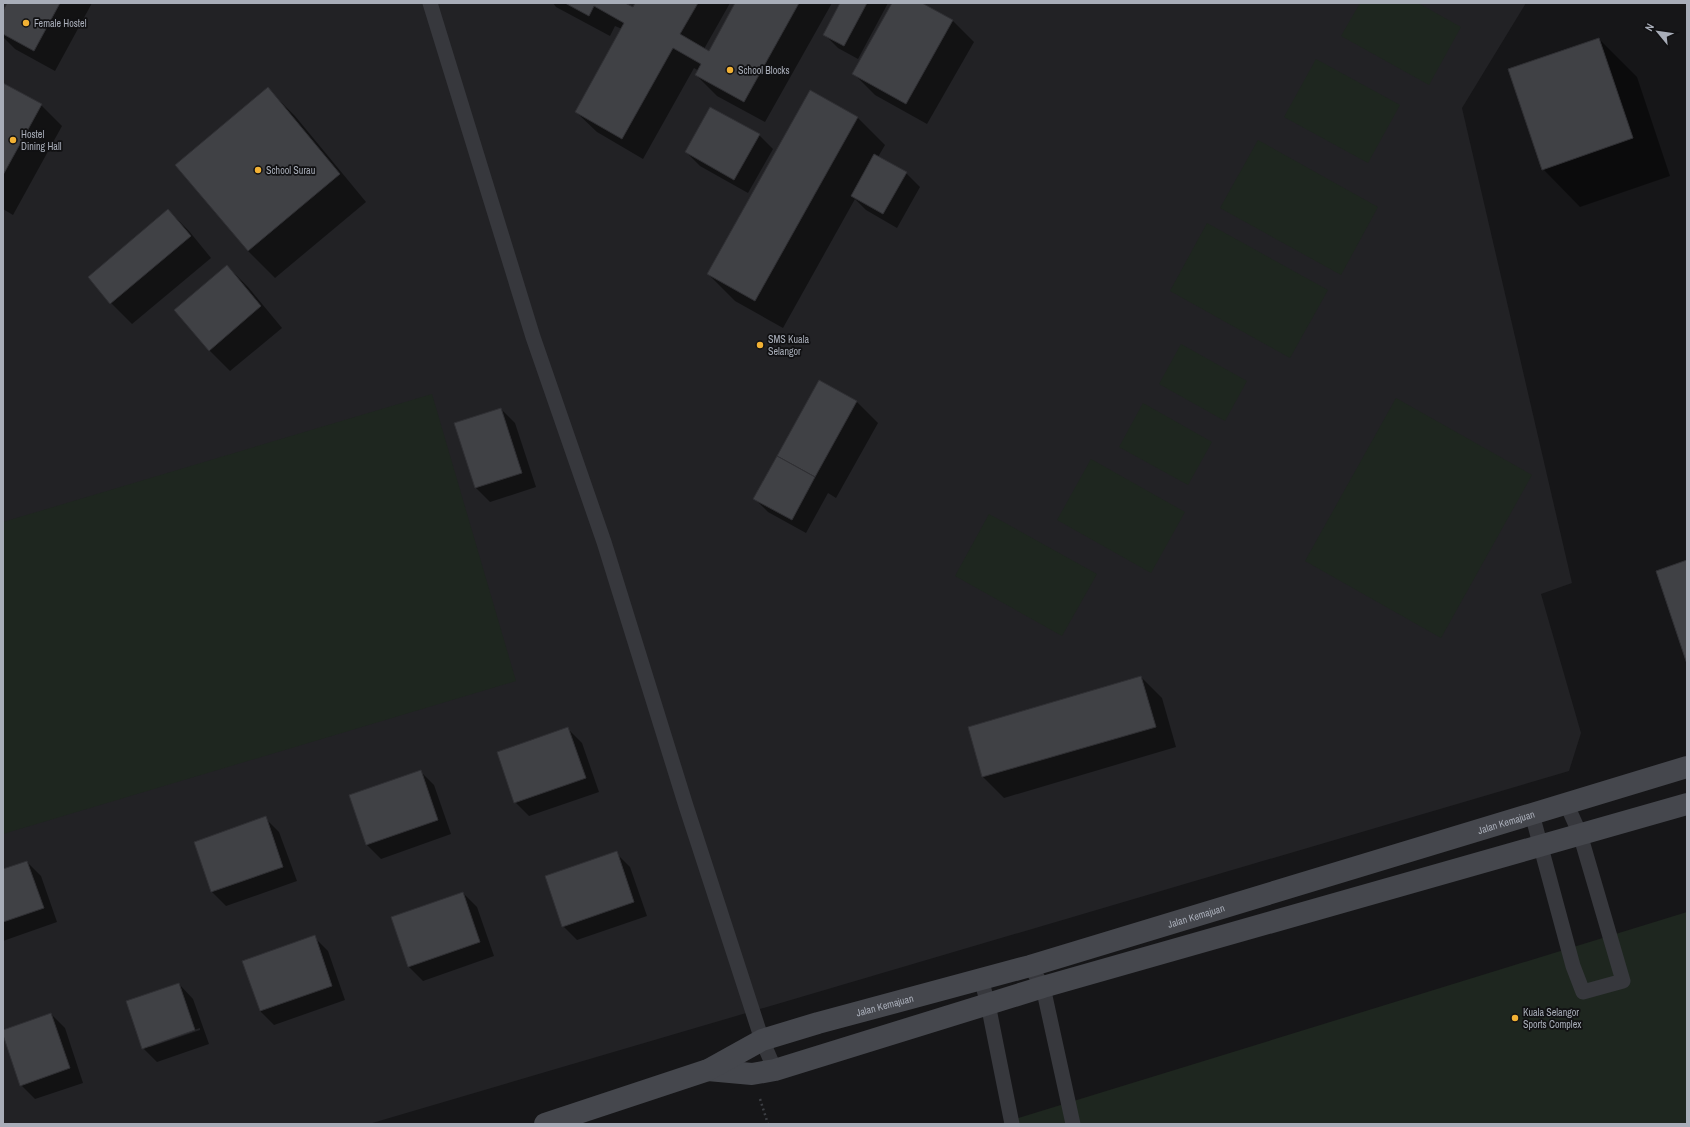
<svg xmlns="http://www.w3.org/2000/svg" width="1690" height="1127" font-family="'Archivo Narrow',sans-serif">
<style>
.built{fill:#222225}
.green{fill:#1e261f}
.shadow{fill:#0007;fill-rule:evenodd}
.building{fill:#404145;stroke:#303034}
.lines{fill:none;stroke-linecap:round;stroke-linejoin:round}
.path{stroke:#3d3f44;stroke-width:2.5;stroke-dasharray:2 3;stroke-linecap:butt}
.lane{stroke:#37383d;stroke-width:15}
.secondary{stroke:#45474d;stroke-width:22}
.poi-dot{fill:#f2b134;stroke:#111113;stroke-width:1.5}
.labels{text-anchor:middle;stroke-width:3.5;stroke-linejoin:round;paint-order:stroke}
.poi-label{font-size:10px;fill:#a8adb8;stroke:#111113;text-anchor:start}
.street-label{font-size:10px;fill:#a8adb8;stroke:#111113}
</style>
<rect width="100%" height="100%" fill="#161618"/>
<path class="built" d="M3 3H1526L1462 108 1572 583 1541 594 1581 733 1569 771 369 1124H3Z"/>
<g class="green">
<path d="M1360 3H1418L1461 27 1429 85 1341 36Z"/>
<path d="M1316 59 1400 105 1368 163 1284 117Z"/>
<path d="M1258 140 1378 207 1341 275 1220 208Z"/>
<path d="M1207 223 1328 290 1290 358 1170 291Z"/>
<path d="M1181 344 1247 381 1225 421 1159 384Z"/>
<path d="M432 394 516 681 3 834V522Z"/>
<path d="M1396 398 1532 475 1441 638 1305 561Z"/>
<path d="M1143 403 1212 442 1188 485 1119 447Z"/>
<path d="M1091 459 1185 512 1151 573 1057 520Z"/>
<path d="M989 514 1097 574 1062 636 955 576Z"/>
<path d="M1687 912V1124H999Z"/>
</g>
<g class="shadow">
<path d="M8 3H92L55 71 15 49 3 37V13Z"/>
<path d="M553 3H628L627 5 633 9 637 3H730L704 49 709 52 736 3H832L765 122 717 96 696 75 699 71 694 68 643 159 597 132 576 112 622 29 615 26 610 36 556 7Z"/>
<path d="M841 3H888L858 59 838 48 824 34Z"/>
<path d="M894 3H920L953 21 974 42 927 124 875 95 854 74Z"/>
<path d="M1599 39 1637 77 1670 176 1580 207 1543 169Z"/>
<path d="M3 84 41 105 62 126 13 215 3 209Z"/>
<path d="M268 89 295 116 366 202 275 278 248 251 177 165Z"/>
<path d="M810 92 858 118 885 145 878 157 906 173 920 187 897 228 866 210 855 199 783 328 735 301 708 274Z"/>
<path d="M759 135 773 149 748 193 700 166 686 152Z"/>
<path d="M168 210 189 231 211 258 132 324 111 303Z"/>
<path d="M227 266 248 287 282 328 230 371 209 350Z"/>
<path d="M820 381 857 402 878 423 836 498 828 493 806 533 768 512 754 498Z"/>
<path d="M501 409 515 423 536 487 490 502 476 488Z"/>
<path d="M1141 677 1162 698 1176 747 1004 798 983 777 970 727Z"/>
<path d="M568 729 582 743 599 792 529 816 515 802Z"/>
<path d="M420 771 434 785 451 834 381 859 367 845 350 796Z"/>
<path d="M265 818 279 832 297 881 226 906 212 892Z"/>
<path d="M616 853 630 867 647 916 577 940 563 926Z"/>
<path d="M27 862 41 876 57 922 3 941V870Z"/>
<path d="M463 893 477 907 494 956 423 981 409 967 393 918Z"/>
<path d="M314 937 328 951 345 1000 274 1025 260 1011Z"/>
<path d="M179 984 193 999 209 1044 157 1062 143 1048ZM200 1028V1030L150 1047V1045Z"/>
<path d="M51 1014 65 1028 83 1083 35 1099 21 1085 3 1031Z"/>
</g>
<g class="building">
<path d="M7 3H60L34 51 3 34V11Z"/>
<path d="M565 3H625L633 7 635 3H698L680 34 709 51 735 3H799L744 102 695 75 701 64 673 48 622 139 575 112 624 23 594 6 589 16Z"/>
<path d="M840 3H867L844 46 823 35Z"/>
<path d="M892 3H922L953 20 906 104 852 74Z"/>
<path d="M1599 38 1633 138 1542 170 1508 69Z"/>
<path d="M3 83 42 104 3 175Z"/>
<path d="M268 87 340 174 248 251 175 165Z"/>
<path d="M810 90 858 117 755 301 707 274Z"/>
<path d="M710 107 760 134 734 180 685 152Z"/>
<path d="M874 154 907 172 883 214 851 196Z"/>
<path d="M168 209 191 236 110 304 88 277Z"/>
<path d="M227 265 261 306 209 351 174 310Z"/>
<path d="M819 380 857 401 815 477 777 456Z"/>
<path d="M501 408 522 473 475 488 454 423Z"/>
<path d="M777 456 815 477 792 520 753 499Z"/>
<path d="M1687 560V664L1656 571Z"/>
<path d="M1141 676 1156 727 982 777 968 727Z"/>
<path d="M568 727 586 778 514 803 497 752Z"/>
<path d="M421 770 438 820 366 845 349 795Z"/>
<path d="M266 816 283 867 211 892 194 842Z"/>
<path d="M617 851 634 902 562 927 545 876Z"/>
<path d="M27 861 44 908 3 922V869Z"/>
<path d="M463 892 480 942 408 967 391 917Z"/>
<path d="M315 935 332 986 260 1011 242 961Z"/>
<path d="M179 983 195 1030 142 1049 126 1001Z"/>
<path d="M51 1013 70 1068 20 1086 3 1035V1030Z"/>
</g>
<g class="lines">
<path class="path" d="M760 1099 768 1124"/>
<g class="lane">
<path d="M430 3 533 337 604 542 686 806 762 1040 775 1070"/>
<path d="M1532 814 1573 966 1583 992 1623 981 1580 834 1566 803"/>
<path d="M1030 966 1043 987 1073 1124"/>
<path d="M981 979 988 1004 1012 1124"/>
</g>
<g class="secondary">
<path d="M708 1070 752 1074 775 1070 1043 987 1687 804"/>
<path id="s1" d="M545 1124 708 1070 762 1040 818 1023 1030 966 1687 767"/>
</g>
</g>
<g class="poi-dot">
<circle cx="26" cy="23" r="4"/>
<circle cx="730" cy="70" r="4"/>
<circle cx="13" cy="140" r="4"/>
<circle cx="258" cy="170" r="4"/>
<circle cx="760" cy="345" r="4"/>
<circle cx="1515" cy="1018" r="4"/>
</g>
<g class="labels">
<g class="poi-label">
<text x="34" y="27">Female Hostel</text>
<text x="738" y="74">School Blocks</text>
<text x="21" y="138">Hostel<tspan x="21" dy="12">Dining Hall</tspan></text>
<text x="266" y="174">School Surau</text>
<text x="768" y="343">SMS Kuala<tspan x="768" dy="12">Selangor</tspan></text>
<text x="1523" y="1016">Kuala Selangor<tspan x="1523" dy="12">Sports Complex</tspan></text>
</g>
<g class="street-label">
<text dy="4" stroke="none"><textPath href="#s1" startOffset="1009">Jalan Kemajuan</textPath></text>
<text dy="4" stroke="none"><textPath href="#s1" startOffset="685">Jalan Kemajuan</textPath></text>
<text dy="4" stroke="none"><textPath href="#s1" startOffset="361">Jalan Kemajuan</textPath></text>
</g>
</g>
<rect width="1690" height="1127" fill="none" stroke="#a8adb8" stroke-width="8"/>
<g transform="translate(1658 32) rotate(299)" stroke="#111113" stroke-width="3" paint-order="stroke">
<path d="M0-3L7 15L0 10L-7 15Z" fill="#a8adb8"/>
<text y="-6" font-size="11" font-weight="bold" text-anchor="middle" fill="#a8adb8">N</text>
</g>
</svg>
